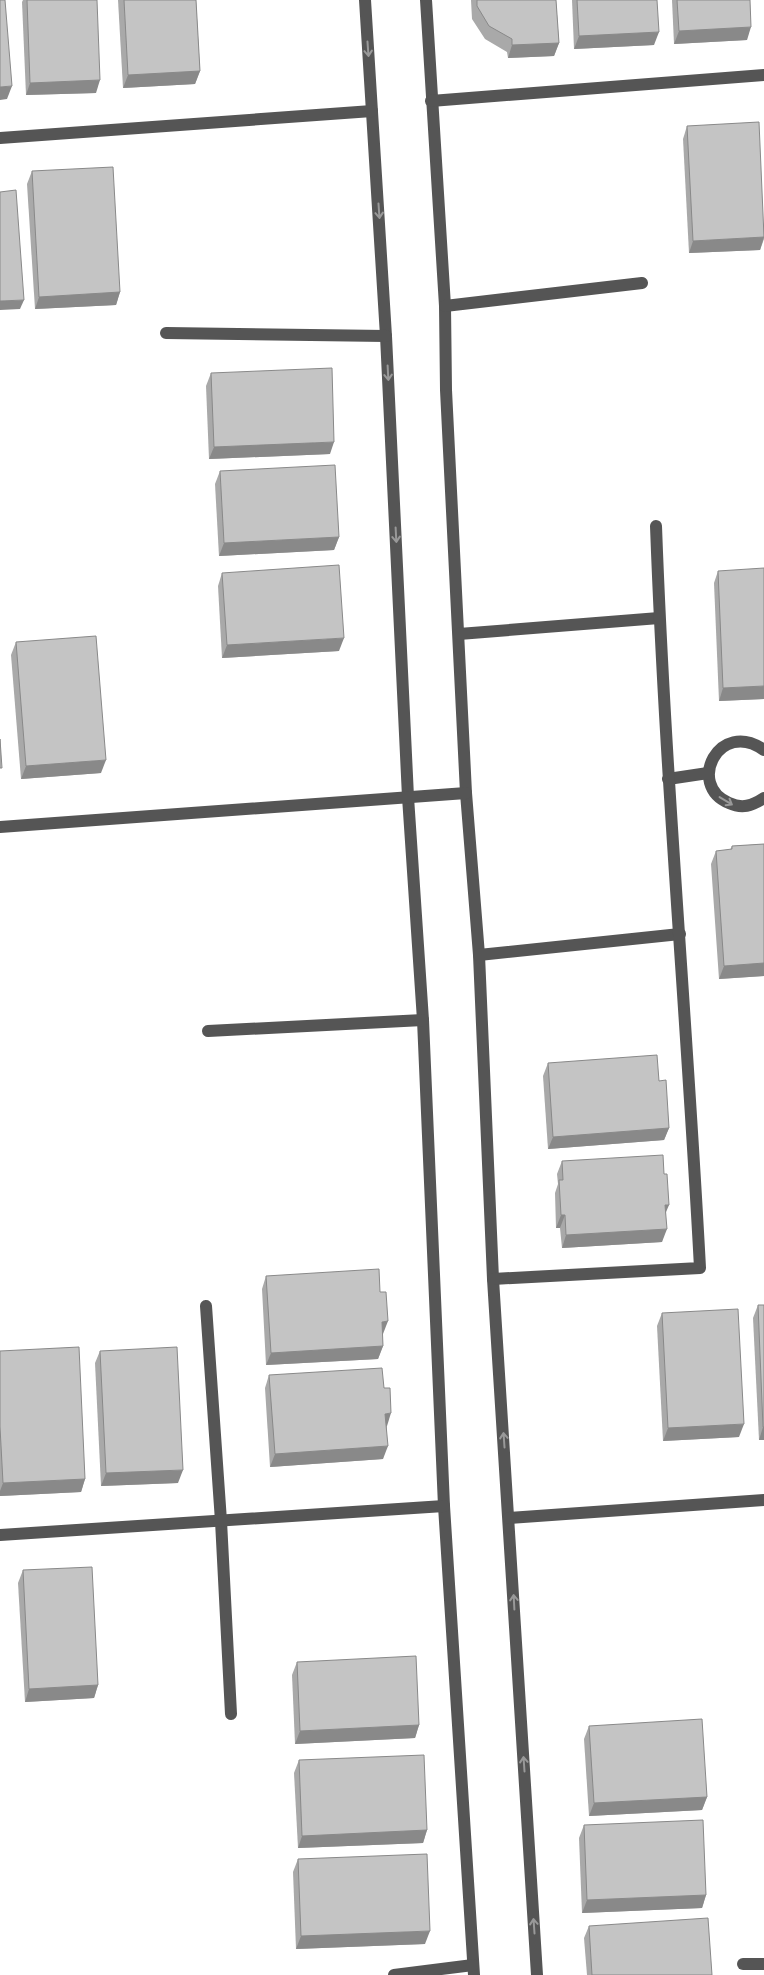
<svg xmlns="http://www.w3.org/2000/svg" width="764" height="1975" font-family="'Open Sans',sans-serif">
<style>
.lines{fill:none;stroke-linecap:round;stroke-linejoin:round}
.minor{stroke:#555;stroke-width:12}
.wall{fill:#a9a9a9}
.shaded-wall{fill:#898989}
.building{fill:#c4c4c4;stroke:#898989}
.oneway{stroke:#999}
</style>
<rect width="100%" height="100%" fill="#fff"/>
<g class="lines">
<g class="minor">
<path d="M365 0 386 336 408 797 423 1020 444 1506 474 1975"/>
<path d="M426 0 445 306 446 390 466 793 479 955 493 1279 537 1975"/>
<path d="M431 101 764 75"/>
<path d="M0 138 372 111"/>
<path d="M445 306 642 283"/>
<path d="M166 333 386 336"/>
<path d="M459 634 659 618"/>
<path d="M764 750C719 718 686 785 729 803 742 809 752 806 764 798"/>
<path d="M668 779 708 773"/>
<path d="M0 827 466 793"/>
<path d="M479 955 680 934"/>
<path d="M208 1031 423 1020"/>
<path d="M493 1279 700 1268C687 1021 665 773 656 526"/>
<path d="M206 1306 221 1521 231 1714"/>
<path d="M509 1518 764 1500"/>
<path d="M0 1535 444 1506"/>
<path d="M743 1964H764"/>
<path d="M394 1975 473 1965"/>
</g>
</g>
<g class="wall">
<path d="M23 0H97L96 93 26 95 22 2Z"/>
<path d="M118 0H196L200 71 195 84 123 88Z"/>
<path d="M471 0H556L559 43 554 56 508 58 507 52 485 39 472 19Z"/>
<path d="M572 0H657L654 45 574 49Z"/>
<path d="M672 0H750L747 40 674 44Z"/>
<path d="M687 126 764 224V239L760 250 689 253 683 139Z"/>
<path d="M32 171 120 292 116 305 35 309 27 184Z"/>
<path d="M211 373 330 454 209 459 206 386Z"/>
<path d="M220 471 339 537 334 550 219 556 215 484Z"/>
<path d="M718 571 764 699 719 701 714 583Z"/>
<path d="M222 573 339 651 222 658 218 586Z"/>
<path d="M16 642 101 773 21 779 11 655Z"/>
<path d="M764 844V976L719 979 711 864 716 851 730 850 732 846Z"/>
<path d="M548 1063 659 1081 669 1128 664 1140 548 1149 543 1076Z"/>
<path d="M562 1161 666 1212 662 1242 562 1248 560 1228H556L555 1193 558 1184 557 1174Z"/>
<path d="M266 1276 383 1334H382L383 1346 378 1359 266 1365 262 1289Z"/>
<path d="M758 1305H764V1440H759L753 1318Z"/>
<path d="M662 1313 739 1437 663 1441 657 1326Z"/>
<path d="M0 1351 85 1479 81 1492 0 1496Z"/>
<path d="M100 1351 178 1483 101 1486 95 1363Z"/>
<path d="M269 1375 387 1426 383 1459 270 1467 265 1388Z"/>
<path d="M23 1570 98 1685 94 1698 25 1702 18 1583Z"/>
<path d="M297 1662 419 1725 415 1738 295 1744 292 1675Z"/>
<path d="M589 1726 707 1797 702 1810 589 1816 584 1739Z"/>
<path d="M299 1760 427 1830 423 1843 298 1848 294 1773Z"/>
<path d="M584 1825 706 1895 702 1908 582 1913 579 1838Z"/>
<path d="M298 1859 425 1944 296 1949 293 1872Z"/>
<path d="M589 1926 712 1975H587L584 1938Z"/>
</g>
<g class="shaded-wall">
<path d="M751 27 747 40 674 44 679 31Z"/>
<path d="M659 32 654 45 574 49 579 36Z"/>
<path d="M559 43 554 56 508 58 512 45Z"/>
<path d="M200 71 195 84 123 88 128 75Z"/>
<path d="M100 80 96 93 26 95 30 83Z"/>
<path d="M12 86 7 99 0 100V87Z"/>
<path d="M764 237 760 250 689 253 693 241Z"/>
<path d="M120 292 116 305 35 309 39 297Z"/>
<path d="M24 300 20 309 0 310V301Z"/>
<path d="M334 442 330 454 209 459 214 447Z"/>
<path d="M339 537 334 550 219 556 224 543Z"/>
<path d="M344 638 339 651 222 658 227 645Z"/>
<path d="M764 686V699L719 701 723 688Z"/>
<path d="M106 760 101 773 21 779 26 766Z"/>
<path d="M764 963V976L719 979 724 966Z"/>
<path d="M669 1128 664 1140 548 1149 553 1137Z"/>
<path d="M665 1205H669L664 1217Z"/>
<path d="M561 1215H565L560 1228H556Z"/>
<path d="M667 1229 662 1242 562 1248 566 1235Z"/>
<path d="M388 1321 383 1334 377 1335 382 1322Z"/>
<path d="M383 1346 378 1359 266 1365 271 1353Z"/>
<path d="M391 1413 387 1426H381L385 1414Z"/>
<path d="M744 1424 739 1437 663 1441 668 1428Z"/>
<path d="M763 1427H764V1440H759Z"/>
<path d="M388 1446 383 1459 270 1467 275 1454Z"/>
<path d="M183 1470 178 1483 101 1486 106 1473Z"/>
<path d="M85 1479 81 1492 0 1496V1491L3 1483Z"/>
<path d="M98 1685 94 1698 25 1702 29 1689Z"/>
<path d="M419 1725 415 1738 295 1744 300 1731Z"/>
<path d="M707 1797 702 1810 589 1816 594 1803Z"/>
<path d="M427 1830 423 1843 298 1848 302 1836Z"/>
<path d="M706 1895 702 1908 582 1913 587 1900Z"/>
<path d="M430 1931 425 1944 296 1949 301 1936Z"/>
</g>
<g class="building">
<path d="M0 0H5L12 86 0 87Z"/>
<path d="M27 0H97L100 80 30 83Z"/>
<path d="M124 0H196L200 71 128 75Z"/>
<path d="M477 0H556L559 43 512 45V39L489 26 477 6Z"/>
<path d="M577 0H657L659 32 579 36Z"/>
<path d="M677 0H750L751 27 679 31Z"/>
<path d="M759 122 764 237 693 241 687 126Z"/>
<path d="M113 167 120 292 39 297 32 171Z"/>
<path d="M16 190 24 300 0 301V192Z"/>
<path d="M332 368 334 442 214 447 211 373Z"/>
<path d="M335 465 339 537 224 543 220 471Z"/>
<path d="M339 565 344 638 227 645 222 573Z"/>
<path d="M764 568V686L723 688 718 571Z"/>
<path d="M96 636 106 760 26 766 16 642Z"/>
<path d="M0 739 2 768H0Z"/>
<path d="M764 844V963L724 966 716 851 732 849V846Z"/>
<path d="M657 1055 659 1081 666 1080 669 1128 553 1137 548 1063Z"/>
<path d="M663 1155 664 1174H667L669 1205H665L667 1229 566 1235 565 1215H561L559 1180H563L562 1161Z"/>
<path d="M379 1269 380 1292H386L388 1321 382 1322 383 1346 271 1353 266 1276Z"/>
<path d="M758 1305H764V1427H763Z"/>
<path d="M738 1309 744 1424 668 1428 662 1313Z"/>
<path d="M79 1347 85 1479 3 1483 0 1427V1351Z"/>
<path d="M177 1347 183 1470 106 1473 100 1351Z"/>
<path d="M382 1368 384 1388H390L391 1413 385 1414 388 1446 275 1454 269 1375Z"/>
<path d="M92 1567 98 1685 29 1689 23 1570Z"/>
<path d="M416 1656 419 1725 300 1731 297 1662Z"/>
<path d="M702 1719 707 1797 594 1803 589 1726Z"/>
<path d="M424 1755 427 1830 302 1836 299 1760Z"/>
<path d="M703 1820 706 1895 587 1900 584 1825Z"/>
<path d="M427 1854 430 1931 301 1936 298 1859Z"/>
<path d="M708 1918 712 1975H592L589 1926Z"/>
</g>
<defs><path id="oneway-shaft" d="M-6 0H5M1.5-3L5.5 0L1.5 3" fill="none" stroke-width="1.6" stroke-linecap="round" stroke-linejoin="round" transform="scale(1.25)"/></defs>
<g class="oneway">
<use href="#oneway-shaft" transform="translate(368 49) rotate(86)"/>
<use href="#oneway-shaft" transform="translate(379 211) rotate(86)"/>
<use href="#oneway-shaft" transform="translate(388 373) rotate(87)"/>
<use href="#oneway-shaft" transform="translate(396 535) rotate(87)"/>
<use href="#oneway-shaft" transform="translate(726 801) rotate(31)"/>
<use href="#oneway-shaft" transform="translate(504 1440) rotate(-94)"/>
<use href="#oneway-shaft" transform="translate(514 1602) rotate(-93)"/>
<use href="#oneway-shaft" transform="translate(524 1764) rotate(-94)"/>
<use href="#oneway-shaft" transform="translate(534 1926) rotate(-94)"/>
</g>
</svg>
